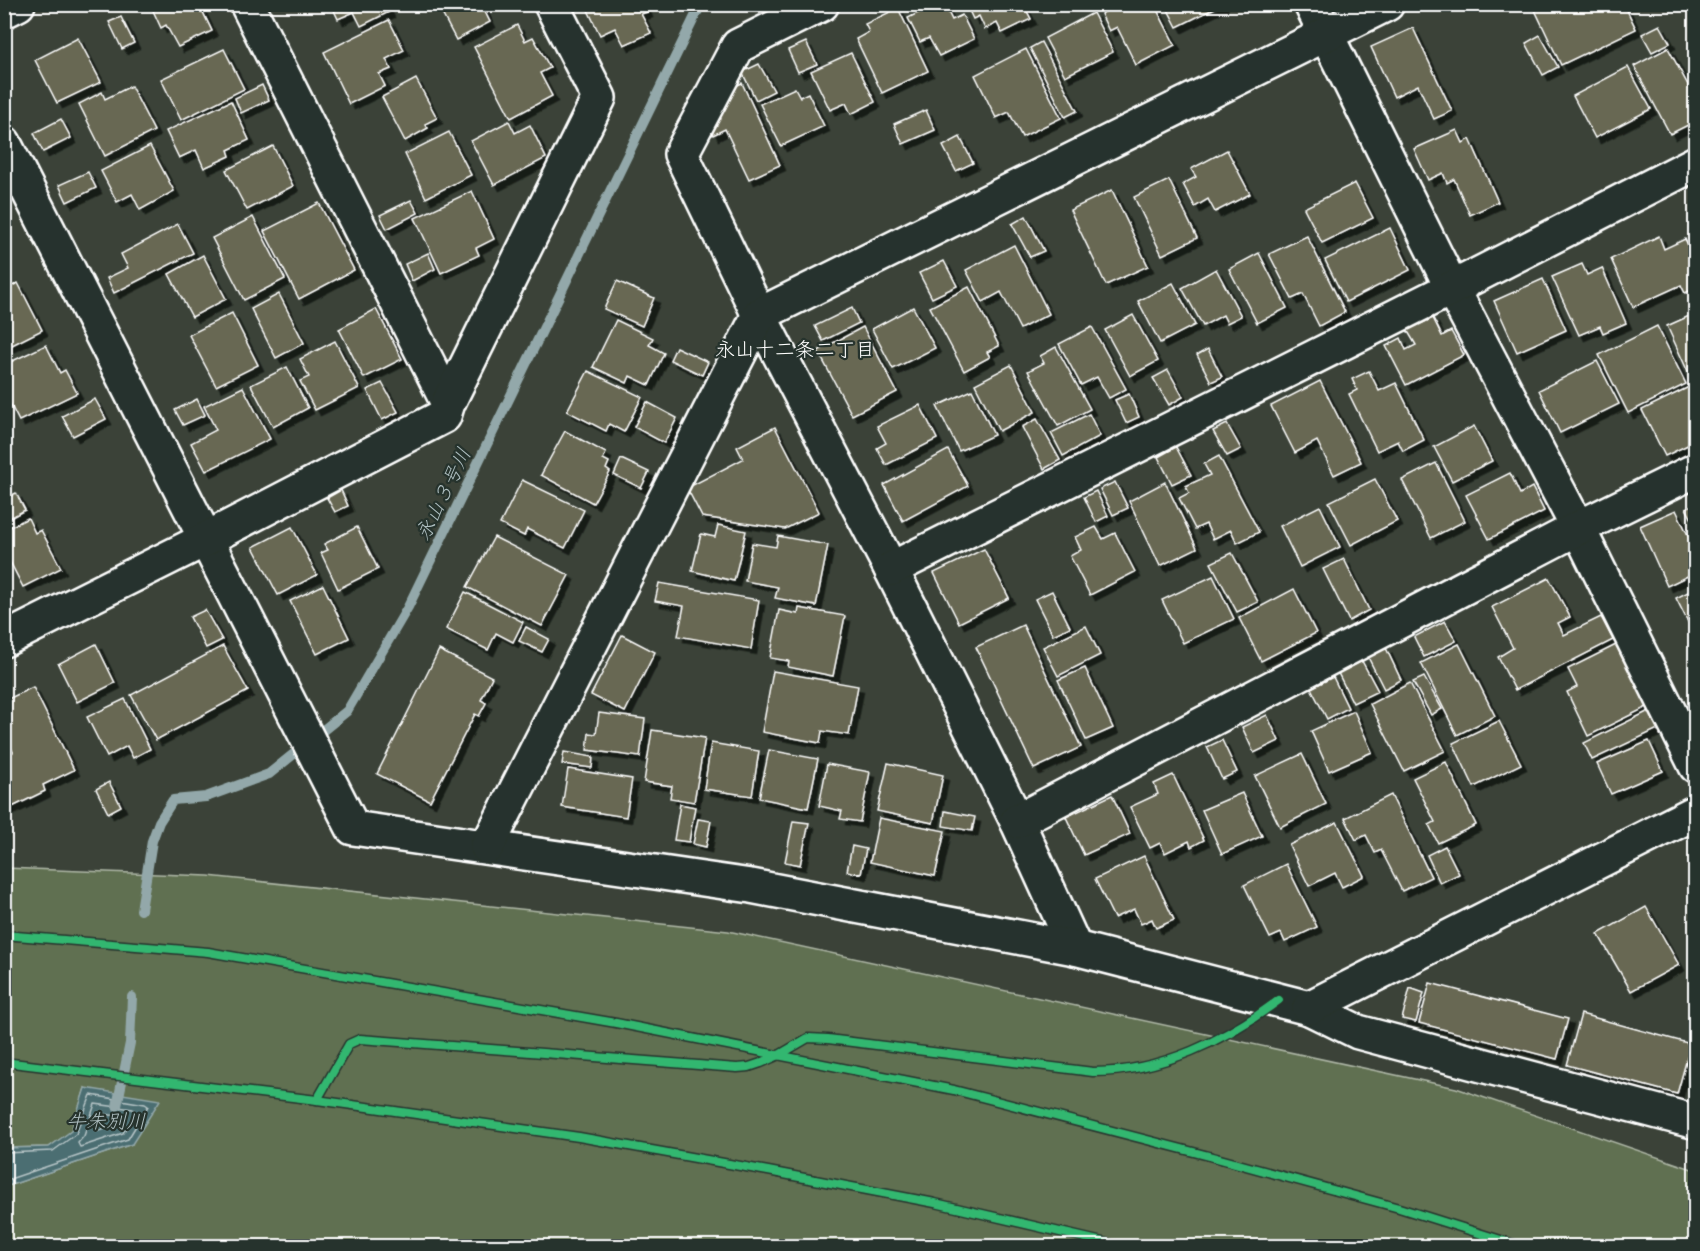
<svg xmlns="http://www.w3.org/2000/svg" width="1700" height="1251" font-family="'Playpen Sans','Klee One',sans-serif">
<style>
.built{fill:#3a4338}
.green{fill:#607051;stroke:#b0b8a8;stroke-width:1.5}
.water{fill:#4b6e72;stroke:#93a8aa;stroke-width:1.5}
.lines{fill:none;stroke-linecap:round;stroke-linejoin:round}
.shore{stroke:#b7c5c7;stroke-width:1.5}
.stream{stroke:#93a8aa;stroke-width:10}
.building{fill:#686752;stroke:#fff;stroke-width:1.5;filter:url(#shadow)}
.minor-casing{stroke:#fff;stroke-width:38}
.minor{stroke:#26332d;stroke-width:33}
.cycleway-casing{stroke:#26332d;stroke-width:11}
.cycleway{stroke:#33b770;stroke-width:8}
.labels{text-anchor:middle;stroke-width:4.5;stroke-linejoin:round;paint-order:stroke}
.neighbourhood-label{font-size:20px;fill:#fff;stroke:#26332d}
.water-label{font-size:20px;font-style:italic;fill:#aebec0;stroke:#26332d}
</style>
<defs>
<filter id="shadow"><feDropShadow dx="5.5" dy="5.5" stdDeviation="0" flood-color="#0009"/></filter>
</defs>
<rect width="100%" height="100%" fill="#26332d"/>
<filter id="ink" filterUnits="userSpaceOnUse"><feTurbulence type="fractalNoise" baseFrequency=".0167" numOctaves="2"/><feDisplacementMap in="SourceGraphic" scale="12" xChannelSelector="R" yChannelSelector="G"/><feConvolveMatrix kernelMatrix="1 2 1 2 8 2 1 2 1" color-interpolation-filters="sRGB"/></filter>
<g filter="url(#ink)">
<path class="built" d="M5 5H1695V1170L1456 1088 728 931 208 876 5 868Z"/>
<path class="green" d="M5 868 208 876 728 931 1456 1088 1695 1170V1246H5V1187L132 1144 85 1088 72 1131 49 1147 5 1148Z"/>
<path class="water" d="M85 1088 160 1100 132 1144 5 1187V1148L49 1147 71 1131Z"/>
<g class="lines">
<g class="shore">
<path d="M95 1104 133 1109 135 1113 123 1133 80 1147 78 1143 84 1136Z"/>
<path d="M102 1114 119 1116 121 1120 116 1126 98 1131 96 1128Z"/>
<path d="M4 1153 53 1151 76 1134 91 1095 145 1104 148 1106 128 1139 4 1181"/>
</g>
<g class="stream">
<path d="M141 910 152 841 159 822 173 800 206 797 269 774 347 711 408 607 701 4"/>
<path d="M117 1106 130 1043 132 997"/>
</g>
</g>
<g class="building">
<path d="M150 4H199L212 31 178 47 166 25 161 28Z"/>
<path d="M331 4H385L389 12 361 26 354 12 338 19Z"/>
<path d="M437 4H481L490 22 456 40Z"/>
<path d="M585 4H644L647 12 641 14 651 33 624 45 615 28 600 35Z"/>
<path d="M936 4H944L952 20 962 15 974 39 939 56 929 38 920 42 908 18Z"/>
<path d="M966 4H1023L1031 19 1002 33 997 23 985 29 979 16 973 19Z"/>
<path d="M1106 4H1154L1175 45 1136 65 1117 27 1109 31 1101 14 1108 10Z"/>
<path d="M1165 4H1223L1177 27Z"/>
<path d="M1546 4H1624L1636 29 1561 65 1535 10Z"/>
<path d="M898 8 928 71 882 93 856 39 869 32 865 24Z"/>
<path d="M1093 13 1113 52 1065 76 1045 38Z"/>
<path d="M121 17 134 43 122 49 109 22Z"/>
<path d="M389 20 404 50 386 59 391 69 379 74 385 86 349 104 324 52Z"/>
<path d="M517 25 525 41 533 37 550 68 540 73 552 96 511 118 474 47Z"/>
<path d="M1660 25 1670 43 1652 52 1642 34Z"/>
<path d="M1413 28 1452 111 1434 119 1418 85 1394 97 1371 47Z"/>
<path d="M1540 35 1558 67 1543 75 1526 43Z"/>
<path d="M78 38 101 82 57 103 35 60Z"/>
<path d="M806 42 817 64 798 72 788 50Z"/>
<path d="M1041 42 1077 111 1065 117 1030 48Z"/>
<path d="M1668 48 1696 100V121L1670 134 1634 66Z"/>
<path d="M224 49 244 89 181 120 161 79Z"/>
<path d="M1026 49 1061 118 1022 137 1009 112 996 118 975 75Z"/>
<path d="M851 53 875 102 851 114 846 103 830 110 811 71Z"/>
<path d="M759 64 774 91 756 100 742 72Z"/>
<path d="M1628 67 1651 109 1595 138 1573 96Z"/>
<path d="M416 79 437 118 425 124 428 128 405 141 382 97Z"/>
<path d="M742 83 780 165 749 179 725 129 713 135 709 125 721 119 718 112 723 92Z"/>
<path d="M262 85 269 100 241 113 235 98Z"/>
<path d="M131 86 154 131 105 156 79 104 102 92 105 99Z"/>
<path d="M795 88 800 97 808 93 824 126 781 146 760 104Z"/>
<path d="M231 101 249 140 228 150 230 156 204 168 196 150 179 158 166 131Z"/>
<path d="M926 110 935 130 903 144 894 124Z"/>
<path d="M61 119 71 138 43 152 34 133Z"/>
<path d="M509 121 515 133 530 125 546 158 494 185 471 141Z"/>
<path d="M1457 130 1463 143 1470 139 1498 202 1470 215 1454 179 1447 183 1443 173 1428 180 1414 149Z"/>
<path d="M449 132 471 175 426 198 405 154Z"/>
<path d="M960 137 973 163 956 171 943 146Z"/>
<path d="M150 146 174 191 140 210 132 194 117 202 101 171Z"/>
<path d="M273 146 293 186 247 210 226 170Z"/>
<path d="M1227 150 1250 194 1215 212 1208 199 1195 207 1183 184 1196 177 1191 169Z"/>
<path d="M88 172 96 188 67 202 59 185Z"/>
<path d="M1169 180 1197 238 1162 255 1134 197Z"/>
<path d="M1355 183 1373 218 1322 243 1304 208Z"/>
<path d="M1112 190 1148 266 1106 285 1070 210Z"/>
<path d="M472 191 494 239 476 248 479 255 441 273 415 218Z"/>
<path d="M411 200 418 213 387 229 380 215Z"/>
<path d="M319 203 354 270 299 299 264 231Z"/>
<path d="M1026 216 1044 251 1030 257 1012 224Z"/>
<path d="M253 217 285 279 244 300 212 238Z"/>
<path d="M178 224 193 253 114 293 107 278 128 268 121 254Z"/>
<path d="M1390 228 1410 270 1346 302 1325 260Z"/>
<path d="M1307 236 1345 312 1319 326 1303 294 1292 299 1269 254Z"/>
<path d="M1659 236 1664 249 1685 239 1696 262V288L1685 293 1681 285 1633 307 1611 259Z"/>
<path d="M1014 245 1049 314 1020 329 1001 292 983 302 966 270Z"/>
<path d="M428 253 435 269 412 281 405 264Z"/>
<path d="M1259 253 1287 308 1257 323 1229 269Z"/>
<path d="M203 255 226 299 192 317 169 274Z"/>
<path d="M944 261 957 286 932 298 919 273Z"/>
<path d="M1582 264 1587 275 1602 268 1626 323 1603 333 1600 326 1579 335 1552 277Z"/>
<path d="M1216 269 1241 316 1227 323 1223 315 1203 326 1182 288Z"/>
<path d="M1543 279 1566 330 1517 352 1494 301Z"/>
<path d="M617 281 654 298 642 326 604 309Z"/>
<path d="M18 283 42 330 4 349V290Z"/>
<path d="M1173 283 1195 325 1160 343 1138 301Z"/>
<path d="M969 287 999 346 987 352 990 357 964 371 930 307Z"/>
<path d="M279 294 304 343 276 358 251 309Z"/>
<path d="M913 307 935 348 893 369 872 329Z"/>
<path d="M852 308 859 323 823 341 815 326Z"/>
<path d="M376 309 402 359 364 378 339 329Z"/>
<path d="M232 313 258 365 216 386 189 335Z"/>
<path d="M1696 313V368L1688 372 1667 326Z"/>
<path d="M1133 315 1158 361 1130 376 1105 330Z"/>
<path d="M1433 318 1442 336 1451 331 1464 355 1406 385 1386 346 1401 338 1406 350 1416 345 1407 330Z"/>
<path d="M616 320 653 338 649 345 664 353 649 385 630 376 627 383 593 367Z"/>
<path d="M1657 326 1686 384 1628 413 1599 355Z"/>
<path d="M863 327 897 392 852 415 818 351Z"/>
<path d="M1092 327 1126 389 1109 398 1097 377 1081 385 1059 344Z"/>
<path d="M335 341 359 388 315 410 300 381 309 377 300 359Z"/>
<path d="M46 345 60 373 65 370 77 393 19 421 4 392V365Z"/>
<path d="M676 347 708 362 702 375 670 360Z"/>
<path d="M1056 347 1090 409 1058 426 1028 371 1044 363 1040 356Z"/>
<path d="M1208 349 1222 377 1211 382 1197 355Z"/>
<path d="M1597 361 1619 404 1560 433 1539 390Z"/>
<path d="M1011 365 1035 412 999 431 975 384Z"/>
<path d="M287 367 308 408 273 427 251 385Z"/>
<path d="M1168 370 1183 397 1169 405 1153 378Z"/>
<path d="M588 371 642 397 624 432 609 424 606 431 567 411Z"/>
<path d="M1369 371 1379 391 1396 383 1424 440 1403 451 1398 441 1377 451 1349 394 1357 390 1352 379Z"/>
<path d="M1320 381 1361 462 1334 475 1317 441 1295 453 1271 406Z"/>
<path d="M382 383 398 412 382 420 367 390Z"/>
<path d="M243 387 270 439 206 471 191 443 216 430 204 406Z"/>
<path d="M1689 387 1696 400V441L1665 456 1642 410Z"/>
<path d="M972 390 994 435 959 451 937 406Z"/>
<path d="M1129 394 1139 417 1126 423 1115 400Z"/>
<path d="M95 399 106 419 73 436 62 416Z"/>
<path d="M197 399 205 415 183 425 175 410Z"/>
<path d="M647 402 677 418 664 443 634 427Z"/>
<path d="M920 405 937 439 886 465 877 448 886 443 877 426Z"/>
<path d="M1089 414 1100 436 1063 456 1051 433Z"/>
<path d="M1037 419 1060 460 1044 469 1022 427Z"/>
<path d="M1227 424 1241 449 1227 456 1213 431Z"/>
<path d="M1474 426 1492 461 1452 481 1434 447Z"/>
<path d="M775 427 819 512 785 529 702 517 687 488 743 459 737 447Z"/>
<path d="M565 431 606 453 603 459 609 462 606 469 610 472 593 503 541 475Z"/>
<path d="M1176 447 1191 475 1172 484 1158 457Z"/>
<path d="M948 450 968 486 903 521 884 485Z"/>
<path d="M1219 456 1259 532 1237 543 1231 530 1213 539 1206 524 1195 529 1179 498 1189 493 1186 486 1210 475 1204 464Z"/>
<path d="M621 459 649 472 641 488 614 475Z"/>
<path d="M1436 463 1465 521 1431 538 1402 480Z"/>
<path d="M1510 473 1520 494 1532 487 1544 511 1489 539 1466 495Z"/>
<path d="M1375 479 1397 521 1351 545 1329 502Z"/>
<path d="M522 480 584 510 565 548 527 529 524 536 500 524Z"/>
<path d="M1115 482 1128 508 1113 515 1100 489Z"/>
<path d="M1165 482 1197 548 1160 566 1129 501Z"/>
<path d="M341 490 348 506 335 512 327 498Z"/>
<path d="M1096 491 1108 516 1096 522 1084 497Z"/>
<path d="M16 493 25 510 10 518 8 513 4 514V499Z"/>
<path d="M1696 503V527L1686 508Z"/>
<path d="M1320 506 1340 547 1300 567 1280 526Z"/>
<path d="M1676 510 1696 552V572L1667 586 1640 526Z"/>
<path d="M28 518 35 533 41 530 61 568 23 587 4 550V530Z"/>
<path d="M718 525 746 531 734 581 692 571 701 534 715 537Z"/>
<path d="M292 527 317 575 278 595 253 547Z"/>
<path d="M357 527 378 569 338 589 321 553 328 550 324 544Z"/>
<path d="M1096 527 1103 539 1115 533 1135 572 1090 595 1070 556 1081 550 1075 537Z"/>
<path d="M778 536 828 545 816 606 775 598 778 587 745 581 752 543 776 547Z"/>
<path d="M494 537 569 575 542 626 467 587Z"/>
<path d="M984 549 1009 598 959 623 934 573Z"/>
<path d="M1232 553 1258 602 1237 612 1211 563Z"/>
<path d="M1344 559 1369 610 1349 621 1323 569Z"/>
<path d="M1213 576 1234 619 1183 643 1162 600Z"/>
<path d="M1549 578 1570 617 1558 623 1564 635 1601 617 1613 640 1515 690 1498 657 1513 648 1492 607Z"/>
<path d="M659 583 759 600 751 649 678 636 684 606 655 601Z"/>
<path d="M323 585 349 638 317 654 290 601Z"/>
<path d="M1696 588V638L1676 598Z"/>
<path d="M1294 589 1316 633 1261 661 1239 618Z"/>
<path d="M1052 591 1070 627 1053 635 1035 599Z"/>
<path d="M465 592 523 622 513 642 496 633 488 650 446 629Z"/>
<path d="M799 608 845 616 833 676 788 667 789 661 770 658 779 610 798 614Z"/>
<path d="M205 610 222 640 206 648 190 617Z"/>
<path d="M1445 621 1456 641 1424 657 1414 637Z"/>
<path d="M1023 625 1081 747 1034 769 976 647Z"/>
<path d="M1086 626 1100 655 1058 676 1043 647Z"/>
<path d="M526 627 549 639 542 652 519 641Z"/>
<path d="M622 635 655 652 625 712 591 695Z"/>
<path d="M96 644 115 683 77 702 58 664Z"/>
<path d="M1459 644 1495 716 1457 735 1421 663Z"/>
<path d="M1616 645 1647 707 1588 736 1567 692 1577 687 1568 669Z"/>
<path d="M223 646 248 691 156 740 131 695Z"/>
<path d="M1386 648 1401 680 1384 689 1368 657Z"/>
<path d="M439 650 492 677 481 700 486 703 479 716 475 714 430 801 377 774Z"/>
<path d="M1362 661 1378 691 1353 703 1338 673Z"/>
<path d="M1085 668 1113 728 1086 740 1058 680Z"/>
<path d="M773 671 858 686 849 735 822 731 820 743 762 732Z"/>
<path d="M1333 677 1348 708 1327 719 1311 688Z"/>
<path d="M1424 677 1442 709 1431 715 1413 682Z"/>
<path d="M1410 683 1445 751 1404 771 1370 704Z"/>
<path d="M33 687 74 770 43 785 45 791 4 811V756L13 752 4 733V701Z"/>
<path d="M125 699 150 749 133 758 127 746 107 757 87 717Z"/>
<path d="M1354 711 1372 752 1329 771 1311 731Z"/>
<path d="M1649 711 1658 729 1592 760 1584 743Z"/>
<path d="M599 713 645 719 640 757 587 750 589 733 596 734Z"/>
<path d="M1267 715 1279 741 1254 753 1242 727Z"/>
<path d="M1499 721 1521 764 1474 787 1453 743Z"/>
<path d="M652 730 705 738 694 802 670 798 672 786 644 782Z"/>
<path d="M1222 740 1237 772 1222 779 1207 747Z"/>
<path d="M1649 741 1663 771 1611 794 1597 764Z"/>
<path d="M711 743 759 751 752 796 704 789Z"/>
<path d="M769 750 818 759 808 808 759 798Z"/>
<path d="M564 752 593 757 592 768 562 764Z"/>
<path d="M1302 754 1326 804 1280 827 1255 776Z"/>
<path d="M1446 762 1476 825 1438 843 1429 825 1435 822 1413 778Z"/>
<path d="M888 763 943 775 933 823 877 811Z"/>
<path d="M827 764 870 772 860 822 840 819 842 811 819 806Z"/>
<path d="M568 769 632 779 626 817 562 807Z"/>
<path d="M1173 775 1204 840 1191 847 1189 841 1165 853 1160 843 1150 848 1130 807 1158 794 1154 784Z"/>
<path d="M109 782 121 806 108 813 96 789Z"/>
<path d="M1242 793 1262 836 1222 854 1202 810Z"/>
<path d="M1112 795 1130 834 1084 855 1066 817Z"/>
<path d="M1391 795 1431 877 1402 891 1381 850 1375 853 1366 835 1356 840 1345 818Z"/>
<path d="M680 804 695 807 689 842 674 840Z"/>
<path d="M945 811 975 817 972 831 943 826Z"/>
<path d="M879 818 945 831 935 876 870 862Z"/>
<path d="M698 819 711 821 706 847 693 844Z"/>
<path d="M793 821 809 823 800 865 785 862Z"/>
<path d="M1337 822 1364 876 1342 887 1335 873 1309 886 1289 845Z"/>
<path d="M852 846 866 849 861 874 847 871Z"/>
<path d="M1445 846 1459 874 1440 883 1427 855Z"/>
<path d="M1144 856 1174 920 1156 928 1152 919 1141 924 1134 909 1114 918 1095 879Z"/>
<path d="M1286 864 1317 927 1285 942 1281 933 1270 938 1244 885Z"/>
<path d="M1646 907 1679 965 1631 991 1598 934Z"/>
<path d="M1430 983 1568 1019 1557 1059 1419 1023Z"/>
<path d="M1410 988 1424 993 1416 1022 1402 1019Z"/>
<path d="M1581 1014 1691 1044 1677 1094 1567 1065Z"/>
</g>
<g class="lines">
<defs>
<g id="minor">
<path d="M247 4 448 403"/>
<path d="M822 4 738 46 681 154 759 315 891 569 1017 821 1075 948"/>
<path d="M1311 4 1452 288 1578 528 1696 766"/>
<path d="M4 11 18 4"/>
<path d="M4 143 353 828 751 886 1075 948 1309 1008 1358 1032 1696 1122"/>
<path d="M891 569 1452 288 1696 163"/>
<path d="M4 640 206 539 444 416 448 403 599 98 551 4"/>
<path d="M1017 821 1578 528 1696 470"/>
<path d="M487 847 759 315 1387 4"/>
<path d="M1309 1008 1696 812"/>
</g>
</defs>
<use href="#minor" class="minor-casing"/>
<use href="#minor" class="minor"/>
<defs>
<g id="cycleway">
<path d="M4 935 208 952 616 1023 954 1090 1209 1156 1399 1208 1520 1246"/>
<path d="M4 1062 317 1100 579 1137 768 1171 935 1203 1120 1246"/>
<path d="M317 1100 349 1044 360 1039 737 1068 749 1067 761 1063 779 1055 808 1038 828 1039 1093 1072C1161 1072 1226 1040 1279 1000"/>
</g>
</defs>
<use href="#cycleway" class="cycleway-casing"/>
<use href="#cycleway" class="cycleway"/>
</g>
</g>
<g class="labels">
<g class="neighbourhood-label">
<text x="795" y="356">永山十二条二丁目</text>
</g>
<g class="water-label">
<text transform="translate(443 494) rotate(-64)" y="7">永山３号川</text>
<text x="106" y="1128">牛朱別川</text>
</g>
</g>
<rect width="1700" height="1251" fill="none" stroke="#26332d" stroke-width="24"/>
<rect x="12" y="12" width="1676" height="1227" fill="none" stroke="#fff" stroke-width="2" filter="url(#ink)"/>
</svg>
